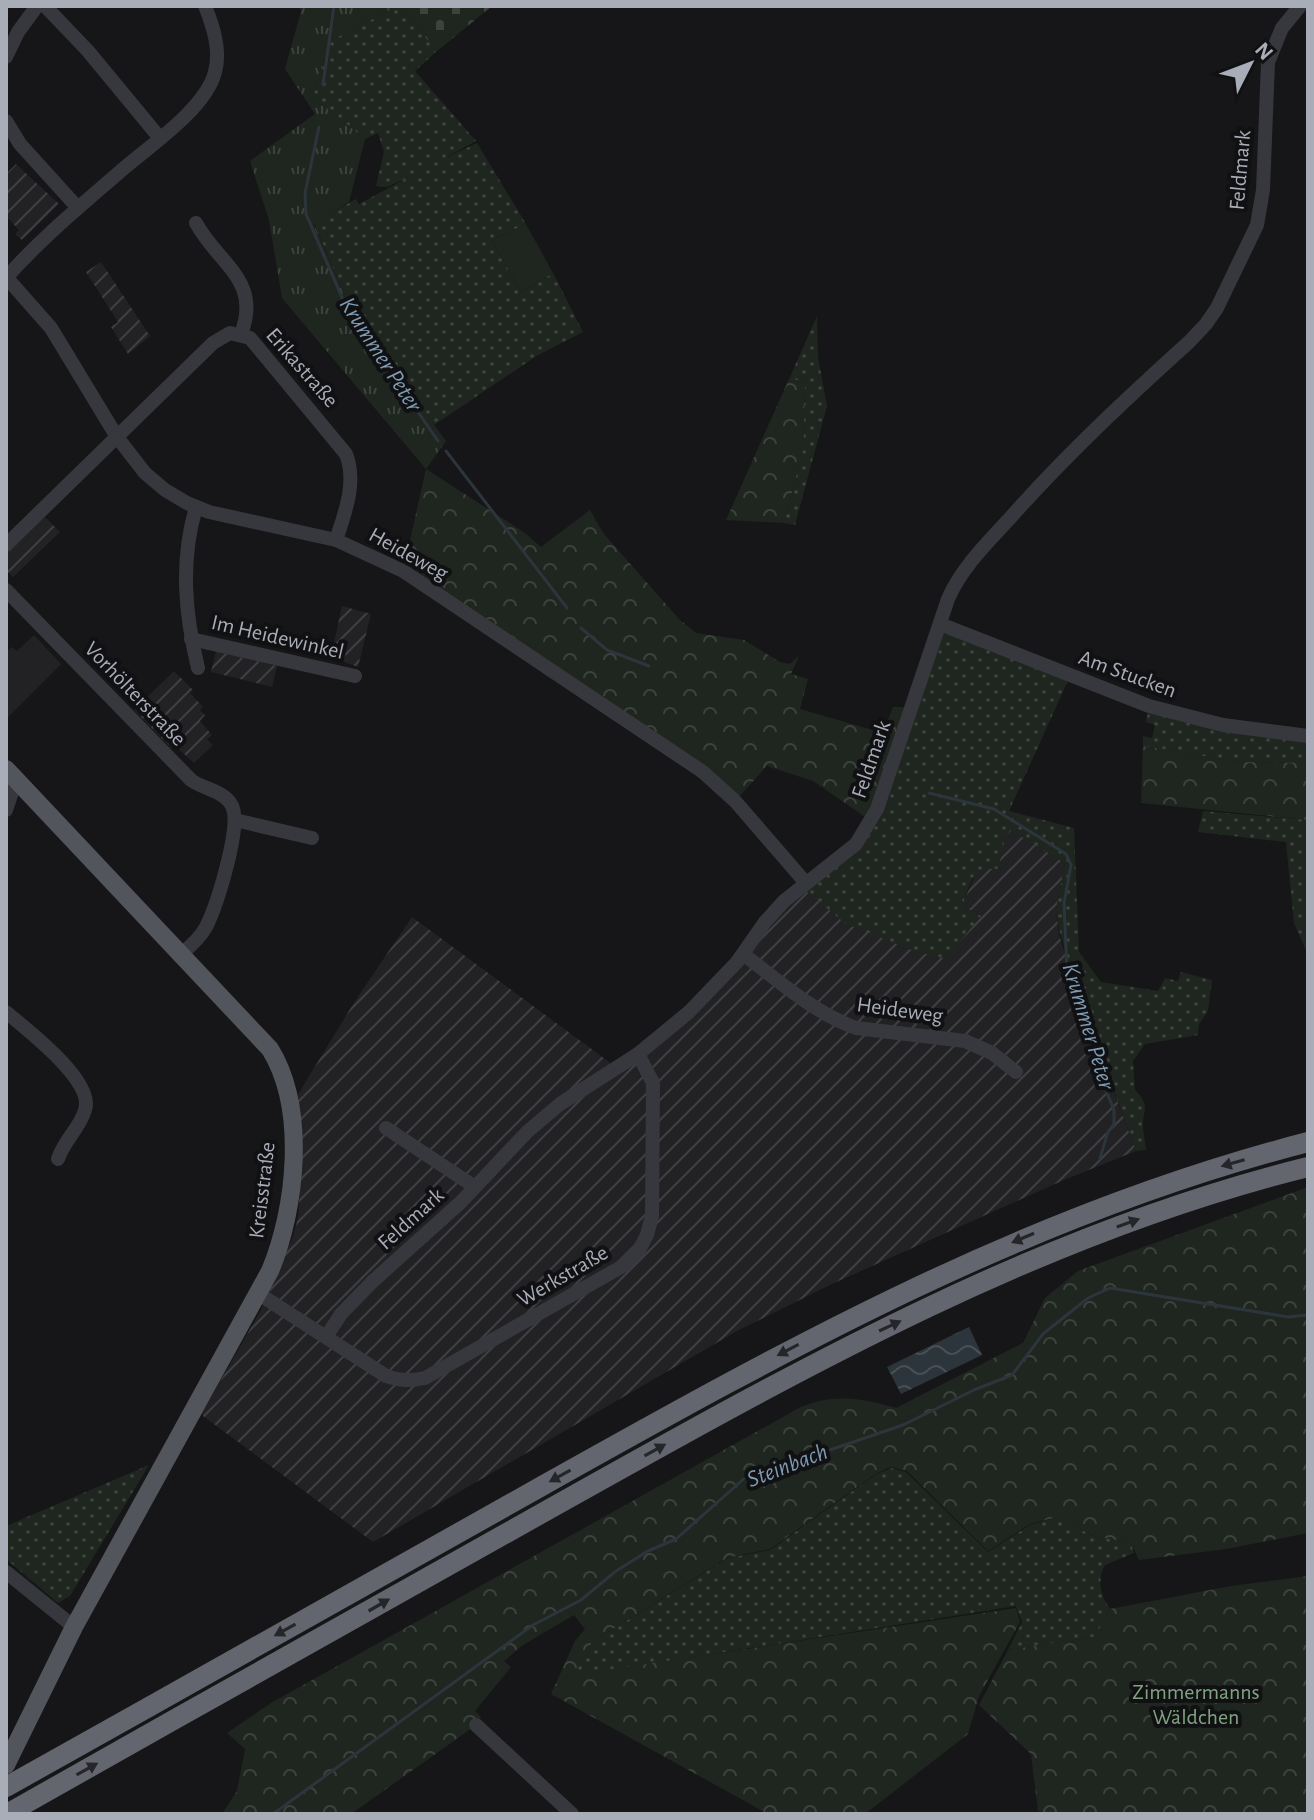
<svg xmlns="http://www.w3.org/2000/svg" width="1314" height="1820" font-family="'Alegreya Sans',sans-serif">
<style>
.built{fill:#222225}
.industrial{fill:url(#industrial-furrows)}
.grass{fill:url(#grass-dots)}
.forest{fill:url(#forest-crowns)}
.cemetery{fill:url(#cemetery-stones)}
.park{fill:url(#park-tufts)}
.pitch{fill:#1e261f}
.water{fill:url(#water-waves)}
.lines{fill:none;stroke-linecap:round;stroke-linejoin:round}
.stream{stroke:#2c353c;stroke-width:3}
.minor{stroke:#37383d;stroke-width:14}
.major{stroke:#53555c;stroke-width:18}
.highway{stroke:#63666e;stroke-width:20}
.oneway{fill:#26262a}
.labels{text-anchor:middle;stroke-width:8;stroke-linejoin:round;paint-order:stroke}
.street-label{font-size:22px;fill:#a8adb8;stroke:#111113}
.park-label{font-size:22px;fill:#7fa381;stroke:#111113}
.water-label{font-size:24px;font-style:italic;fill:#7f9bb3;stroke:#111113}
</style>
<defs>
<pattern id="industrial-furrows" width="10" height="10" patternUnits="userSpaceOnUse" patternTransform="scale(2)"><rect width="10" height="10" fill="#222225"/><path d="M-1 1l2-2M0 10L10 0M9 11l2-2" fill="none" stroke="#3f3f43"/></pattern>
<pattern id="grass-dots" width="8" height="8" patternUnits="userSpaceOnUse" patternTransform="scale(2)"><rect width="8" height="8" fill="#1e261f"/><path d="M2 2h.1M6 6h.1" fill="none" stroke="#3c433d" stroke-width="1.8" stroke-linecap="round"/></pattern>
<pattern id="forest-crowns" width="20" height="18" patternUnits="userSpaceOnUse" patternTransform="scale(2)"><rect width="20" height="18" fill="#1e261f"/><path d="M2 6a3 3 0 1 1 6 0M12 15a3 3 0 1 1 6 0" fill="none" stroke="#3c433d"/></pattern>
<pattern id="cemetery-stones" width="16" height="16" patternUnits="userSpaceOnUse" patternTransform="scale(2)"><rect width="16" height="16" fill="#1e261f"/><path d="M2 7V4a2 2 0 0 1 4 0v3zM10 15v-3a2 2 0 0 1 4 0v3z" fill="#3c433d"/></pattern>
<pattern id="park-tufts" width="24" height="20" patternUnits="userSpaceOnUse" patternTransform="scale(2)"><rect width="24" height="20" fill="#1e261f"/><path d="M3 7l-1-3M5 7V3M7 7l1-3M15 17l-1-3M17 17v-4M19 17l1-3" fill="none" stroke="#3c433d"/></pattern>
<pattern id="water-waves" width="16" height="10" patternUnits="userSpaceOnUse" patternTransform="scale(2)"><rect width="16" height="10" fill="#2c353c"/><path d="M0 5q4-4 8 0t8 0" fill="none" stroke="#485056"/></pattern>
</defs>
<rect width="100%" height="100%" fill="#161618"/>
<path class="built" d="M34 635 61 664 6 719V652L12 647 17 651Z"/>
<g class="industrial">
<path d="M16 164 59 204 22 240 15 234 19 230 6 216V174Z"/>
<path d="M101 262 150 336 128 354 111 327 118 322 86 272Z"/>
<path d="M45 517 60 532 13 577 6 570V555Z"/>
<path d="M342 606 371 614 358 667 331 657Z"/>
<path d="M216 651 277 666 272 687 211 672Z"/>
<path d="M174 671 193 690 190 693 203 707 200 710 205 715 200 721 212 735 207 739 213 745 194 763 174 745 171 748 134 710Z"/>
<path d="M1010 829 1065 863 1056 911 1059 934 1072 979 1136 1151 1064 1180 832 1284 737 1331 373 1542 203 1416 202 1413 261 1310 292 1239 298 1218 302 1159 297 1096 355 1001 412 917 616 1067 689 1012 801 887 980 915 968 909 964 900 976 873 984 868 998 869 1005 838Z"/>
</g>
<g class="grass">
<path d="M398 6H403L436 52 415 71 476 141 443 159 477 143 526 224 492 240 521 292 553 273 583 332 538 355 434 425 352 312 314 223 356 199 359 204 409 177 387 187 376 186 384 152 378 133 365 139 317 100 314 92 330 41Z"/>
<path d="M817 316 818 357 827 406 795 525 784 523 803 449 805 384 790 377Z"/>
<path d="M940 624 1070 676 1009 811 1074 828 1079 952 1101 982 1158 991 1165 978 1178 981 1181 972 1212 980 1208 1011 1199 1024 1198 1035 1145 1044 1133 1061 1135 1090C1152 1107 1142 1109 1143 1128 1144 1135 1145 1142 1146 1150L1136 1151 1073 978 1060 933 1056 911 1065 863 1010 830 1005 838 998 869C973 867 972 878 964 900L968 909 981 916 946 959 914 951 846 924 801 887 856 844Z"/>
<path d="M1149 706 1308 736V763L1240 762 1143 746V736L1152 738 1155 725 1146 722Z"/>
<path d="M1203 811 1308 820V955L1294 923 1286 842 1198 832Z"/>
<path d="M149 1465 70 1596 58 1603 6 1559V1526Z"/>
<path d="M891 1468 906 1472 988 1552 1030 1525 1058 1517 1093 1536 1131 1543 1134 1553 1105 1565C1097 1580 1100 1595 1110 1609L1095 1637 1008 1650 1022 1622 1016 1606 573 1676 592 1642 728 1558 770 1550 875 1475Z"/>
</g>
<g class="forest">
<path d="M790 377 805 384 803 449 784 523 726 520Z"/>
<path d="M426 469 525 533 541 547 590 510 603 533 680 620 696 633 744 640 780 662 790 664 799 656 791 674 808 679 800 709 883 733 893 707H906L871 821 813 781 767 766 735 801 403 571Z"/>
<path d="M1143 746 1240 762 1308 763V820L1141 803Z"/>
<path d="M1308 1187V1533L1226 1549 1139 1560 1131 1543 1094 1536 1057 1517 1030 1524 988 1551 907 1471 890 1467 874 1475 770 1549 727 1558 592 1642 574 1675 1016 1608 1020 1622 979 1696 968 1734 865 1814H768L551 1694 575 1641 585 1629 574 1615 523 1645 504 1661 511 1667 475 1711 481 1717 472 1728 351 1814H222L237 1791 245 1749 227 1733 271 1703 799 1408C832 1393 862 1398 896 1408L1023 1343 1045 1298 1078 1271Z"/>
<path d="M1308 1576V1814H1055L1038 1811 1031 1754 979 1705 1008 1650 1095 1637 1110 1609 1231 1586Z"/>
</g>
<path class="cemetery" d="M403 6H492L436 52Z"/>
<path class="park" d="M299 6H398L330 41 314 92 317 100 365 139 349 202 314 224 352 312 446 441 426 469 282 298 269 220 250 161 315 114 285 69 301 11Z"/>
<path class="pitch" d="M526 224 553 273 521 292 492 240Z"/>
<path class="water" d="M969 1327 982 1355 901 1394 887 1367Z"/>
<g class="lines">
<g class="stream">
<path d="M323 85 334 6"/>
<path d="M319 127 305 193 306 214 347 309 438 441"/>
<path d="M446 451 567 608"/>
<path d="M581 628 607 650 649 666"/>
<path d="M929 793 994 809 1066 854 1071 865 1064 903 1067 972 1093 1040 1102 1081 1114 1110V1124L1108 1132 1100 1158"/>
<path d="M273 1814 533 1625 581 1600 616 1571 648 1551 676 1539 747 1476 765 1468 815 1455 903 1425 974 1390 1012 1375 1043 1334 1088 1298 1110 1288 1288 1317 1308 1315"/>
</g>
<g class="minor">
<path d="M45 6 88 51 159 137"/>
<path d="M6 57 18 32 37 6"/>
<path d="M6 121 20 144 78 208"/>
<path d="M196 223C218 264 262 280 241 334"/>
<path d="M6 277 51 328 117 437 145 473 165 490 187 503 209 512 336 540 403 571 703 772 735 801 806 883"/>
<path d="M6 278C41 238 83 204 123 169 151 145 206 108 215 72 221 50 213 26 205 6"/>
<path d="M196 507C180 562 185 614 198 668"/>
<path d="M6 545 213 343 230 333 250 338 346 454C357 482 345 513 336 540"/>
<path d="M6 590 191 780C203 789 225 791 232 806 242 826 217 905 206 927 200 938 191 946 181 954"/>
<path d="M940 624 1149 706 1223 725 1308 736"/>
<path d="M191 639 355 676"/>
<path d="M6 810 16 780"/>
<path d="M235 820 312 838"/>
<path d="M743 954C779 981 814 1013 856 1028L965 1041 992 1053 1016 1072"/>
<path d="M6 1012C26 1029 95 1081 85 1110 80 1128 64 1140 58 1159"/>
<path d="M386 1128 475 1187"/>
<path d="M259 1294 386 1376C400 1381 410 1381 425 1378L623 1266 639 1250 647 1235 652 1216 653 1083 638 1054"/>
<path d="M326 1337 341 1314 372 1282 461 1202 527 1132 560 1104 638 1054 689 1012 737 962 765 922 784 901 856 844 877 809 948 599C962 567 988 542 1011 517 1067 454 1127 398 1189 342L1206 324 1217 308 1257 225 1263 190 1268 62 1282 28 1300 6"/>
<path d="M6 1572 74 1627"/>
<path d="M476 1725 572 1814"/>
</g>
<path class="major" d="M6 769 270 1049C307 1109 296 1209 270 1271L74 1627 6 1765"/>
<g class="highway">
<path d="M6 1787C185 1687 364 1586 542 1486 792 1346 1029 1214 1308 1142"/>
<path d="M7 1814C194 1708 382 1603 569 1498 805 1366 1044 1232 1308 1167"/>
</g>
</g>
<defs><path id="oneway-solid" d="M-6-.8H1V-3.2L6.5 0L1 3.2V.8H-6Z" transform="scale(2)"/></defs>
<g class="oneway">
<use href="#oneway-solid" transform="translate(1233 1163) rotate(164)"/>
<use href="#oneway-solid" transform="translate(1128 1223) rotate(-20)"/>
<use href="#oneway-solid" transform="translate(1023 1238) rotate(157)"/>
<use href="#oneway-solid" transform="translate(890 1326) rotate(-25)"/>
<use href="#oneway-solid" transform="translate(788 1350) rotate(152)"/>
<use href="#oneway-solid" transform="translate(655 1450) rotate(-29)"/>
<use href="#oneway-solid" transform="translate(560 1476) rotate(151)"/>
<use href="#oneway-solid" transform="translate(379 1605) rotate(-30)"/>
<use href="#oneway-solid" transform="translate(285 1630) rotate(151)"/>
<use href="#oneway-solid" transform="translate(87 1769) rotate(-29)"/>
</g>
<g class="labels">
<g class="street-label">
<text transform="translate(1239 170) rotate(-85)" y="8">Feldmark</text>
<text transform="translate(303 367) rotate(49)" y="8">Erikastraße</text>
<text transform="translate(409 553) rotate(29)" y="8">Heideweg</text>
<text transform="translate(278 636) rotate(13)" y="8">Im Heidewinkel</text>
<text transform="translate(1128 673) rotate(20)" y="8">Am Stucken</text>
<text transform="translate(136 693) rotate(46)" y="8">Vorhölterstraße</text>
<text transform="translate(870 759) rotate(-71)" y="8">Feldmark</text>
<text transform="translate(900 1009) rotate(8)" y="8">Heideweg</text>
<text transform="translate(261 1190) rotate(-83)" y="8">Kreisstraße</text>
<text transform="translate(410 1218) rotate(-42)" y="8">Feldmark</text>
<text transform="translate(562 1275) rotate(-30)" y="8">Werkstraße</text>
</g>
<g class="park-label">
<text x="1196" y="1699">Zimmermanns<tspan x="1196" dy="25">Wäldchen</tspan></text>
</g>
<g class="water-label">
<text transform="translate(381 354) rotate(57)" y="8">Krummer Peter</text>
<text transform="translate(1089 1026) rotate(73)" y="8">Krummer Peter</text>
<text transform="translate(787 1465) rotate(-21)" y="8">Steinbach</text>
</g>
</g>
<rect width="1314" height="1820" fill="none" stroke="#a8adb8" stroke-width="16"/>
<g transform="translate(1250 64) rotate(48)" stroke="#111113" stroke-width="6" paint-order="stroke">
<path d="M0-6L14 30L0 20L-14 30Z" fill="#a8adb8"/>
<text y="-12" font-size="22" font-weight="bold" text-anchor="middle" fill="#a8adb8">N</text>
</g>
</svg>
